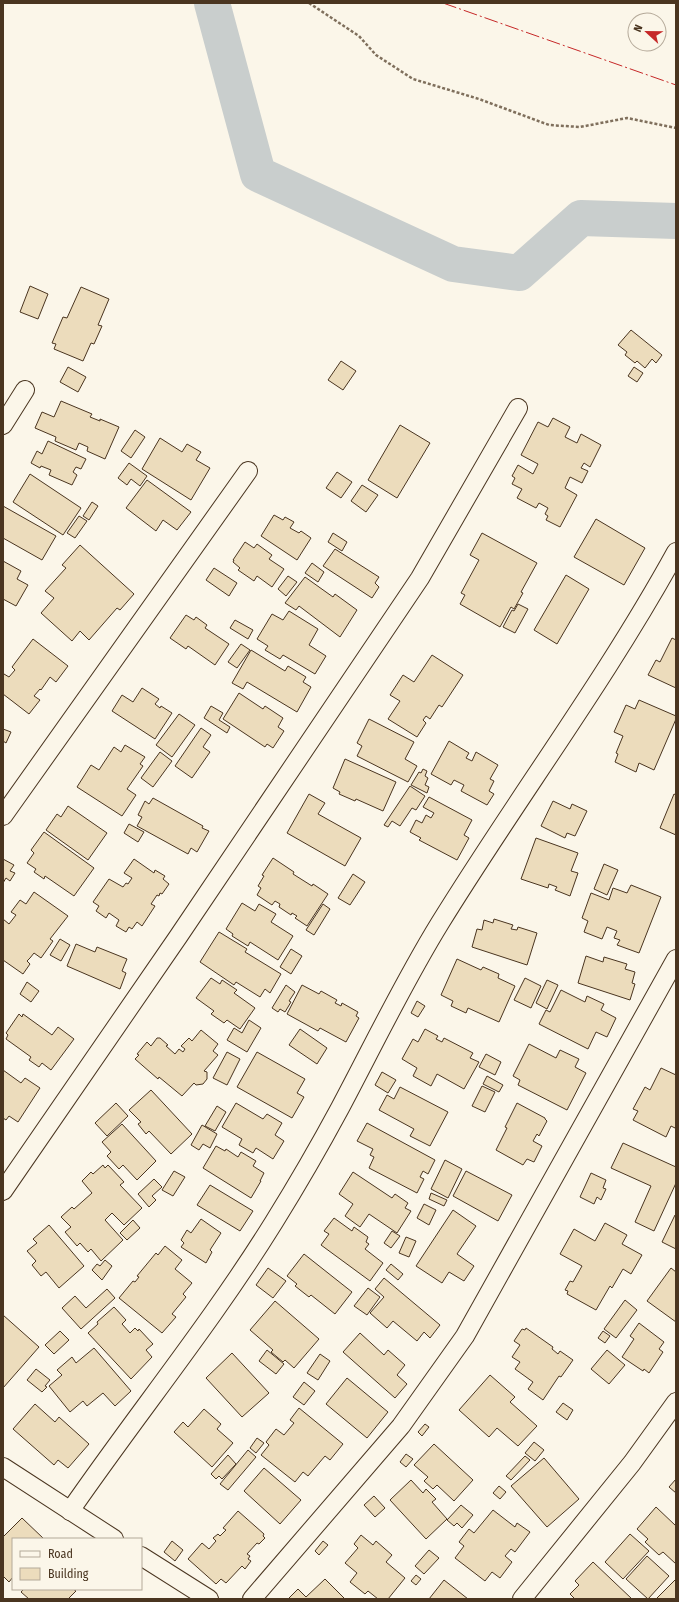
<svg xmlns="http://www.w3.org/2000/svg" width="679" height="1602" font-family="'Fira Sans Condensed',sans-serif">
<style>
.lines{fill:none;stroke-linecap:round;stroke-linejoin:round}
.river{stroke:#c9cecd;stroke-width:36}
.building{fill:#ecdcbc;stroke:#4a3520}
.street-casing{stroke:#4a3520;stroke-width:20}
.path{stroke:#7f6f5c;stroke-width:2.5;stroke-dasharray:3 2;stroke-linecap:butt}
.street{stroke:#fbf6e9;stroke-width:18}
.power{stroke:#c62828;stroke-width:1;stroke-dasharray:14 3 2 3;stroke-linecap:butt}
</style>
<rect width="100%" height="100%" fill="#fbf6e9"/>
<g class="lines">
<path class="river" d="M212 3 258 174 453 264 519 273 581 218 676 221"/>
</g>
<g class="building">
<path d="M30 286 48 294 38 319 20 312Z"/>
<path d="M81 287 109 299 98 325 102 326 94 344 91 343 83 361 54 349 56 344 52 343 63 317 67 318Z"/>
<path d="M631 330 662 355 656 363 652 359 645 368 637 361 635 363 625 355 627 352 618 345Z"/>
<path d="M341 361 356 371 343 390 328 380Z"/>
<path d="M68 367 86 377 78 392 60 382Z"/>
<path d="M634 367 643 373 637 382 628 376Z"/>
<path d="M61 401 92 414 90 417 100 421V419L119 427 105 459 87 451 88 447 79 443 76 450 55 441 56 437 35 428 42 412 54 417Z"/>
<path d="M553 418 570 427 565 437 577 443 581 434 601 445 590 467 584 463 581 468 588 471 582 483 570 477 565 488 577 495 560 527 546 520 548 516 545 514 548 508 539 503 536 508 517 498 522 489 512 484 515 478 512 476 518 465 533 474 538 464 521 455 538 422 548 427Z"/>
<path d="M400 425 430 443 397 498 368 480Z"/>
<path d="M135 430 145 437 131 458 121 451Z"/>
<path d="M160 438 182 452 187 444 201 452 196 460 210 468 191 500 142 469Z"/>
<path d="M48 441 86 459 81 469 76 467 73 472 77 475 72 485 49 475 51 470 41 466 40 468 31 463 37 451 42 454Z"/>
<path d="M129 463 147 476 140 486 131 479 127 485 118 478Z"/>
<path d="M337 472 352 482 341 498 326 488Z"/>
<path d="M30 474 81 508 63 535 13 502Z"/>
<path d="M147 480 191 512 177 530 163 520 156 531 126 508Z"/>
<path d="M362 485 378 495 366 512 351 501Z"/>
<path d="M92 502 98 506 89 520 83 516Z"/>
<path d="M3 506 56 536 42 560 3 538Z"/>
<path d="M274 515 283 520 285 517 294 522 290 528 299 533 301 531 311 538 297 560 261 536Z"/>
<path d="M79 516 87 521 75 538 67 533Z"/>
<path d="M596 519 645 548 624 585 574 557Z"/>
<path d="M333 533 347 542 342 551 328 542Z"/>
<path d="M482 533 537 563 521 592 523 593 514 609 511 607 500 627 460 604 465 595 461 593 479 560 470 555Z"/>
<path d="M245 542 254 548 257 544 272 555 269 559 284 569 272 587 257 576 254 581 238 570 240 568 233 562 234 560H233Z"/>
<path d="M80 545 134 594 120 610 117 608 89 640 80 631 72 641 41 613 54 598 45 591 66 568 62 565Z"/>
<path d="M335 549 379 577 375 583 379 587 372 598 323 566Z"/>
<path d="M3 561 21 571 17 579 28 585 16 606 3 599Z"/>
<path d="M312 563 324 572 318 582 305 573Z"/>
<path d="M214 568 237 583 229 596 206 580Z"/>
<path d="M566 575 589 589 557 644 534 630Z"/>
<path d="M288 576 297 582 286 596 278 589Z"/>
<path d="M305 577 333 597 335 594 357 610 340 637 299 606 296 610 285 603Z"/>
<path d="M518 604 528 609 515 633 503 627 512 610 514 611Z"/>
<path d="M289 611 318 629 309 645 326 656 315 674 283 655 280 659 265 650 268 646 257 639 272 614 283 620Z"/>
<path d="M186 615 194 620 196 617 207 625 205 628 229 644 215 665 188 646 186 649 170 638Z"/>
<path d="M235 620 253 630 248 639 230 628Z"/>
<path d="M672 638 676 640V688L648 675 656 660 660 662Z"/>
<path d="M33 639 68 666 56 682 50 677 41 690 40 689 34 696 40 700 29 714 3 694V675L4 674 9 677 15 670 12 667Z"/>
<path d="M241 644 250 650 237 668 228 662Z"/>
<path d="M251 650 285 671 288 666 306 677 303 682 311 687 297 712 247 682 243 689 232 683Z"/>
<path d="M432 655 463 675 442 707 439 705 430 719 426 716 423 720 426 723 417 737 388 719 400 701 390 695 403 675 414 682Z"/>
<path d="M142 688 159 699 155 704 160 708 161 706 172 713 155 739 112 711 122 695 133 702Z"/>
<path d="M239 693 263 709 265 706 283 718 278 727 284 731 273 748 267 744 265 747 223 719Z"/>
<path d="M639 700 676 716V719L654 770 639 763 636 772 615 762 618 754 616 753 623 736 614 732 626 705 635 709Z"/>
<path d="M211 706 223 713 219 720 230 727 227 733 204 718Z"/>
<path d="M179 714 195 725 172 757 156 745Z"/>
<path d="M369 719 414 742 405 759 417 766 408 782 357 756 362 746 357 743Z"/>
<path d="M201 728 211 735 203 747 210 752 192 778 175 766Z"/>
<path d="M3 729 11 732 6 743 3 741Z"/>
<path d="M449 741 469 753 466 758 472 761 476 752 498 765 490 779 494 781 489 791 494 794 487 805 461 791 464 785 454 780 451 785 431 774Z"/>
<path d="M125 745 145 757 140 764 143 766 127 789 136 795 122 816 77 787 91 765 99 770 114 747 121 752Z"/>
<path d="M160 752 172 761 153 787 141 778Z"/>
<path d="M345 759 396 782 383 811 356 799 355 801 339 794 340 792 333 788Z"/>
<path d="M423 769 427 771 425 776 428 778 425 785 429 787 427 793 411 785 419 772 421 773Z"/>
<path d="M410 786 425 796 416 810 412 808 400 826 392 821 388 827 384 825Z"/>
<path d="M309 794 325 803 318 814 361 838 345 866 287 833Z"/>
<path d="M674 794 676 795V835L660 828Z"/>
<path d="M429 797 472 820 464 835 469 838 457 860 419 840 421 838 410 832 416 820 422 823 426 815 431 818 434 813 423 807Z"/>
<path d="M153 798 203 826 202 828 209 831 197 852 191 848 188 854 137 826 142 817 138 815 145 801 149 804Z"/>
<path d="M553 801 570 809 572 804 587 811 575 836 567 833 565 838 541 826Z"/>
<path d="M68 806 107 833 88 860 46 830 57 814 61 817Z"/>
<path d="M129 824 144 832 138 842 124 833Z"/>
<path d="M44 832 94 868 74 896 45 876 44 879 34 872 36 869 27 863 34 853 31 850Z"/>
<path d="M536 838 578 853 571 871 578 873 570 896 555 890 557 887 549 884 548 888 521 879Z"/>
<path d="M273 858 294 872 293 874 312 886 313 884 328 894 307 926 295 918 297 916 292 913 291 915 279 907 280 904 275 901 272 905 257 895 261 888 258 886 264 876 262 875Z"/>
<path d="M3 859 14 865 10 871 15 873 10 881 6 878 3 883Z"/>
<path d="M134 859 154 873 155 870 165 876 163 879 169 884 162 894 160 893 159 896 157 895 151 904 155 906 142 926 137 922 132 929 129 927 126 932 116 926 119 920 109 913 106 918 96 911 99 906 93 902 109 879 123 887 126 883 128 884 132 878 124 873Z"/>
<path d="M604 864 618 870 607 895 594 889Z"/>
<path d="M353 874 365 882 350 905 338 898Z"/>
<path d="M631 885 661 897 639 953 617 945 620 940 614 938 617 931 607 927 602 939 584 932 588 921 582 918 591 893 609 900 613 888 627 893Z"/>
<path d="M34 892 68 916 50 939 53 941 41 958 34 953 30 958 27 961 30 964 23 974 3 960V919L9 924 16 915 11 912 20 900 26 904Z"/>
<path d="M242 903 255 911 259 904 276 914 271 922 293 936 278 960 250 942 248 946 232 936 233 934 226 929Z"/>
<path d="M323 904 330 909 314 935 306 930Z"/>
<path d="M494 919 513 925 511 929 517 930 518 927 537 933 527 965 472 947 477 929 482 930 484 920 493 923Z"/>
<path d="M219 932 247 949 245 952 281 974 270 993 265 989 260 997 236 982 234 985 200 962Z"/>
<path d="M60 939 70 945 61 961 50 955Z"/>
<path d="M76 944 95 952 97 947 127 959 122 971 126 973 120 989 67 966Z"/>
<path d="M291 949 302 956 291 974 280 967Z"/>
<path d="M586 956 603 962 604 957 627 964 625 969 635 972 632 983 635 984 630 1000 578 983Z"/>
<path d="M457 959 481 970 483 967 499 974 498 978 515 986 499 1022 468 1008 466 1013 451 1006 453 1001 441 995Z"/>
<path d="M211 978 220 984 222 980 237 990 234 993 255 1008 240 1029 227 1020 224 1023 211 1014 214 1011 196 998Z"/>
<path d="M525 978 541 986 531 1008 514 1000Z"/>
<path d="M547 980 558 985 547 1009 536 1003Z"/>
<path d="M27 982 39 991 31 1002 20 994Z"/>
<path d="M286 985 295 992 289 1001 291 1002 285 1012 280 1009 278 1012 272 1008Z"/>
<path d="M302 985 319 994 321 991 337 1000 335 1003 341 1006 342 1003 358 1012 356 1016 359 1018 346 1042 320 1028 318 1031 287 1014Z"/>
<path d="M561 990 585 1002 587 996 604 1004 601 1010 616 1018 607 1037 596 1032 588 1049 539 1024 546 1010 550 1012Z"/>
<path d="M417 1001 425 1006 418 1017 411 1013Z"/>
<path d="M19 1014 22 1017 23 1014 52 1035 58 1027 74 1039 51 1070 42 1063 39 1067 29 1060 31 1057 6 1039 8 1035 6 1033Z"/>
<path d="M249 1020 261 1028 247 1052 227 1040 234 1028 242 1033Z"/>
<path d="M300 1029 327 1048 317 1064 289 1045Z"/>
<path d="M425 1029 438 1036 436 1039 442 1042 444 1038 473 1053 470 1058 479 1062 464 1089 437 1074 431 1086 413 1076 417 1068 402 1059 413 1039 418 1042Z"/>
<path d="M201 1030 218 1044 213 1051 218 1055 204 1071 207 1072V1079L203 1084 196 1085 194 1083 182 1096 159 1077 158 1079 135 1059 139 1055 137 1054 147 1042 151 1046 157 1038H160L168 1045 166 1046 175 1054 179 1049 183 1052 185 1049 181 1046 189 1038 192 1041Z"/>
<path d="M529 1044 556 1058 560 1050 579 1059 575 1067 586 1073 567 1110 518 1085 520 1080 513 1076Z"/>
<path d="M227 1052 240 1059 227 1085 213 1078Z"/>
<path d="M257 1052 305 1079 297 1093 304 1097 292 1118 237 1087Z"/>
<path d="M486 1054 501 1062 495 1075 479 1067Z"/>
<path d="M661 1068 676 1075V1126L675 1128 671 1126 666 1137 633 1120 638 1111 633 1109 645 1087 650 1090Z"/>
<path d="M3 1070 21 1083 25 1078 40 1088 18 1122 9 1116 6 1120 3 1118Z"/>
<path d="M382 1072 396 1080 388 1093 375 1085Z"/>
<path d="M487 1076 503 1085 499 1092 483 1084Z"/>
<path d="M482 1086 495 1092 485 1112 472 1106Z"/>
<path d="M400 1087 448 1112 430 1146 410 1136 414 1129 379 1110 387 1095 394 1099Z"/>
<path d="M151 1090 192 1134 171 1154 149 1131 146 1134 138 1124 141 1122 129 1110Z"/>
<path d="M116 1103 128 1116 107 1136 95 1123Z"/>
<path d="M236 1103 263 1119 267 1114 282 1123 275 1135 284 1141 273 1159 256 1148 253 1153 239 1145 242 1139 222 1127Z"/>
<path d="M517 1103 545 1118V1119L547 1121 539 1136 537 1134 533 1141 542 1146 534 1162 527 1159 523 1165 496 1150 507 1128 505 1127Z"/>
<path d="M217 1106 226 1112 215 1131 205 1126Z"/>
<path d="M367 1123 435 1160 428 1174 423 1171 420 1177 424 1179 417 1193 369 1168 374 1157 370 1155 373 1149 357 1141Z"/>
<path d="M122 1124 156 1161 137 1180 123 1165 119 1169 107 1156 111 1152 102 1142Z"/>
<path d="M202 1125 217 1134 210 1148 203 1144 199 1150 191 1145Z"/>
<path d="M623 1143 676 1167V1183L654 1231 635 1222 651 1186 611 1168Z"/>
<path d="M216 1146 225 1151 226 1149 238 1157 241 1152 256 1161 253 1166 264 1173 260 1181H261L251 1198 203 1168Z"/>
<path d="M445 1160 462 1169 448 1198 431 1189Z"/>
<path d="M103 1165 105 1168 108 1165 124 1182 120 1185 142 1208 124 1225 112 1213 105 1220 123 1240 101 1261 91 1249 88 1252 80 1243 77 1246 65 1232 71 1227 61 1217 72 1207 74 1209 92 1193 82 1181 91 1172 93 1174Z"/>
<path d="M174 1171 185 1177 173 1196 162 1190Z"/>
<path d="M466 1171 512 1195 498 1221 453 1196Z"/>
<path d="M353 1172 392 1198 395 1194 408 1203 405 1208 411 1211 397 1233 369 1214 360 1227 345 1216 353 1204 339 1194Z"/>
<path d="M591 1173 606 1180 603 1188 606 1189 601 1200 597 1197 594 1204 580 1197Z"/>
<path d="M154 1179 162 1187 152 1196 156 1200 149 1207 138 1194Z"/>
<path d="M210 1185 253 1211 240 1231 197 1205Z"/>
<path d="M431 1193 447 1200 444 1206 429 1199Z"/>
<path d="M424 1204 436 1210 429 1225 417 1218Z"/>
<path d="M453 1210 476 1226 457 1254 474 1266 464 1281 449 1272 442 1283 416 1266Z"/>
<path d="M675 1215H676V1249L662 1242Z"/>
<path d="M334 1218 352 1231 354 1227 368 1237 366 1242 369 1244 365 1249 383 1263 370 1281 321 1245 329 1234 324 1231Z"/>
<path d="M201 1219 221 1233 210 1250 212 1252 206 1263 181 1247 184 1243 181 1240 187 1230 191 1233Z"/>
<path d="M133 1220 140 1228 127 1240 120 1233Z"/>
<path d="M605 1223 627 1235 622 1244 642 1255 631 1274 623 1269 612 1288 610 1286 596 1310 567 1294 568 1291 565 1290 570 1281 573 1282 582 1266 560 1254 574 1229 595 1241Z"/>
<path d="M49 1225 84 1266 59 1288 46 1272 41 1276 32 1265 36 1261 27 1251 37 1243 33 1239Z"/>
<path d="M392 1231 400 1236 391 1248 384 1243Z"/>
<path d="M406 1237 416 1241 409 1257 399 1253Z"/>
<path d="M165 1246 182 1260 175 1269 192 1283 183 1294 186 1297 172 1314 176 1317 162 1333 119 1298 133 1281 135 1282 139 1277 137 1276 156 1253 158 1255Z"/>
<path d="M304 1254 352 1292 335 1314 311 1295 309 1297 295 1286 297 1284 287 1276Z"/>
<path d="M105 1260 112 1266 102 1280 92 1270 97 1264 100 1266Z"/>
<path d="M391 1264 403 1274 398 1280 386 1270Z"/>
<path d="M268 1268 286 1281 273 1298 256 1285Z"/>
<path d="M671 1268 676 1272V1322L647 1301Z"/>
<path d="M384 1278 440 1325 430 1338 424 1332 417 1341 393 1321 387 1328 370 1313 384 1297 375 1289Z"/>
<path d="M368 1288 380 1297 367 1315 354 1306Z"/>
<path d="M107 1289 115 1298 81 1329 62 1308 75 1296 86 1308Z"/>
<path d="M625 1300 637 1310 616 1338 604 1329Z"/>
<path d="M275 1301 319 1339 294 1368 285 1360 283 1362 271 1352 273 1350 250 1330Z"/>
<path d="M114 1307 126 1320 122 1324 130 1333 135 1328 138 1331 139 1329 153 1344 146 1350 152 1357 131 1379 88 1333 98 1324 97 1322Z"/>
<path d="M3 1315 39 1347 3 1388Z"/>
<path d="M639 1323 664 1342 659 1349 663 1352 649 1373 644 1369 643 1371 622 1357 634 1339 630 1336Z"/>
<path d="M526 1328 553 1347 552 1349 558 1354 560 1351 573 1360 561 1377 559 1376 543 1400 528 1389 533 1382 515 1369 520 1362 512 1357 520 1345 514 1341 522 1329 525 1330Z"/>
<path d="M60 1331 69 1340 54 1354 45 1345Z"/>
<path d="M603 1331 610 1336 605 1343 598 1338Z"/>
<path d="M360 1333 384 1355 388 1350 405 1365 397 1375 407 1384 395 1398 343 1352Z"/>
<path d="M94 1348 131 1391 115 1406 103 1393 87 1406 83 1401 70 1412 49 1386 62 1375 57 1370 72 1357 76 1363Z"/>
<path d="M267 1350 284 1364 276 1374 259 1361Z"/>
<path d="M607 1350 625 1365 609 1384 591 1369Z"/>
<path d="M232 1353 269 1393 242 1417 206 1378Z"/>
<path d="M320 1354 330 1361 318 1380 307 1373Z"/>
<path d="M36 1369 50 1380 45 1386 47 1387 42 1392 27 1380Z"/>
<path d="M490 1375 515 1397 510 1402 537 1426 518 1446 497 1428 489 1437 459 1410Z"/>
<path d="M347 1378 388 1412 367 1438 326 1404Z"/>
<path d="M304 1382 315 1391 304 1405 293 1397Z"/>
<path d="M563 1403 573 1410 567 1420 556 1412Z"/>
<path d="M35 1404 55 1422 59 1417 89 1444 68 1468 58 1460 54 1465 13 1429Z"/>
<path d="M299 1408 343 1444 330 1460 325 1456 308 1476 303 1472 295 1482 261 1455 269 1445 266 1442 276 1429 284 1435 294 1423 290 1420Z"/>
<path d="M204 1409 221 1424 217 1429 233 1443 212 1467 174 1432 183 1422 188 1427Z"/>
<path d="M425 1424 429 1427 422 1436 418 1432Z"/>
<path d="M257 1438 264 1443 256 1453 250 1448Z"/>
<path d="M534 1442 544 1450 535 1461 525 1453Z"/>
<path d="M434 1444 473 1480 454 1501 437 1485 433 1489 424 1481 428 1477 414 1465Z"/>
<path d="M248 1450 256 1457 228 1490 220 1484Z"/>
<path d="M406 1454 413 1459 406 1467 400 1462Z"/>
<path d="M228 1455 236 1464 222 1479 219 1476 216 1479 211 1474Z"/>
<path d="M525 1456 530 1460 511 1480 506 1476Z"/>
<path d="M544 1458 579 1499 547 1527 511 1486Z"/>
<path d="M264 1468 301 1500 280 1524 244 1491Z"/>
<path d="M676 1479V1493L669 1487Z"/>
<path d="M411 1480 423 1493 426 1489 436 1499 432 1502 447 1519 426 1539 390 1500Z"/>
<path d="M499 1486 506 1492 500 1499 493 1493Z"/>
<path d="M374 1496 385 1508 375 1517 364 1505Z"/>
<path d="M461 1505 473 1515 462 1528 457 1523 454 1526 447 1520Z"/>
<path d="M656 1507 676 1526V1564L663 1552 659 1555 645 1542 648 1539 637 1529Z"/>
<path d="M493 1510 515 1527 517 1523 530 1532 515 1552 511 1549 505 1556 512 1562 500 1578 492 1572 485 1581 455 1558 464 1546 459 1542 469 1529 474 1533Z"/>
<path d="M238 1511 264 1534 263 1536 265 1538 259 1544 257 1543 247 1554 250 1556 248 1559 251 1561 245 1569 242 1566 226 1583 221 1579 216 1584 188 1559 202 1543 209 1549 216 1541 213 1538 218 1534 220 1536 226 1530 223 1528Z"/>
<path d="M22 1518 44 1539H13V1577L9 1582 3 1576V1537Z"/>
<path d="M630 1534 649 1551 623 1579 605 1562Z"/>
<path d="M361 1535 373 1545 376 1541 392 1555 386 1562 405 1578 388 1599H378L368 1591 365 1594 350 1582 357 1573 345 1563 358 1548 354 1544Z"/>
<path d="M172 1541 183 1550 175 1561 164 1552Z"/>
<path d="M323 1541 328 1545 319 1555 315 1551Z"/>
<path d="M429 1550 439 1558 424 1574 415 1566Z"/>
<path d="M647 1556 669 1576 648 1599 626 1579Z"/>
<path d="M593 1562 632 1599H575L570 1594 579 1585 575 1581Z"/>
<path d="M416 1575 421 1579 416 1585 411 1581Z"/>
<path d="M325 1579 345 1599H288L298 1589 306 1597Z"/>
<path d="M444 1580 468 1599H429Z"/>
<path d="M675 1580 676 1581V1599H656Z"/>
<path d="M24 1589H73L76 1591 68 1599H29L21 1592Z"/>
</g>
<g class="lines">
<defs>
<g id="street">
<path d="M3 425 25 390"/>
<path d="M3 816 248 471"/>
<path d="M3 1191 178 937 420 578 518 408"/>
<path d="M3 1467 114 1539"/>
<path d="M70 1511C137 1414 212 1322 274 1222 297 1185 319 1147 340 1108 373 1046 403 983 440 923 517 798 605 681 676 552"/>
<path d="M141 1556 209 1599"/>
<path d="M252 1599 401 1426 465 1336 676 959"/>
<path d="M522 1599 632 1463 676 1402"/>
</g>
</defs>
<use href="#street" class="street-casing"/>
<path class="path" d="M309 3 359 36 376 55 413 79 479 99 549 125 580 127 627 118 676 128"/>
<use href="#street" class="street"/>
<path class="power" d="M443 3 676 85"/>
</g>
<rect width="679" height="1602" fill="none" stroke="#4a3520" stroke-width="8"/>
<rect x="12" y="1538" width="130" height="52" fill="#fbf6e9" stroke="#b4a999"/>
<rect x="20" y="1551" width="20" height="6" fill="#fbf6e9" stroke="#b4a999"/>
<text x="48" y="1558" font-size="12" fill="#4a3520">Road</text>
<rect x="20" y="1568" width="20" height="12" fill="#ecdcbc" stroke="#b4a999"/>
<text x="48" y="1578" font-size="12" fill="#4a3520">Building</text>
<g transform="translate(647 32) rotate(292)"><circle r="19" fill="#fbf6e9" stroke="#b4a999"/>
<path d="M0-3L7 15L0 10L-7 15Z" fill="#c62828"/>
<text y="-6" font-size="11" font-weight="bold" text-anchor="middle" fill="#4a3520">N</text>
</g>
</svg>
